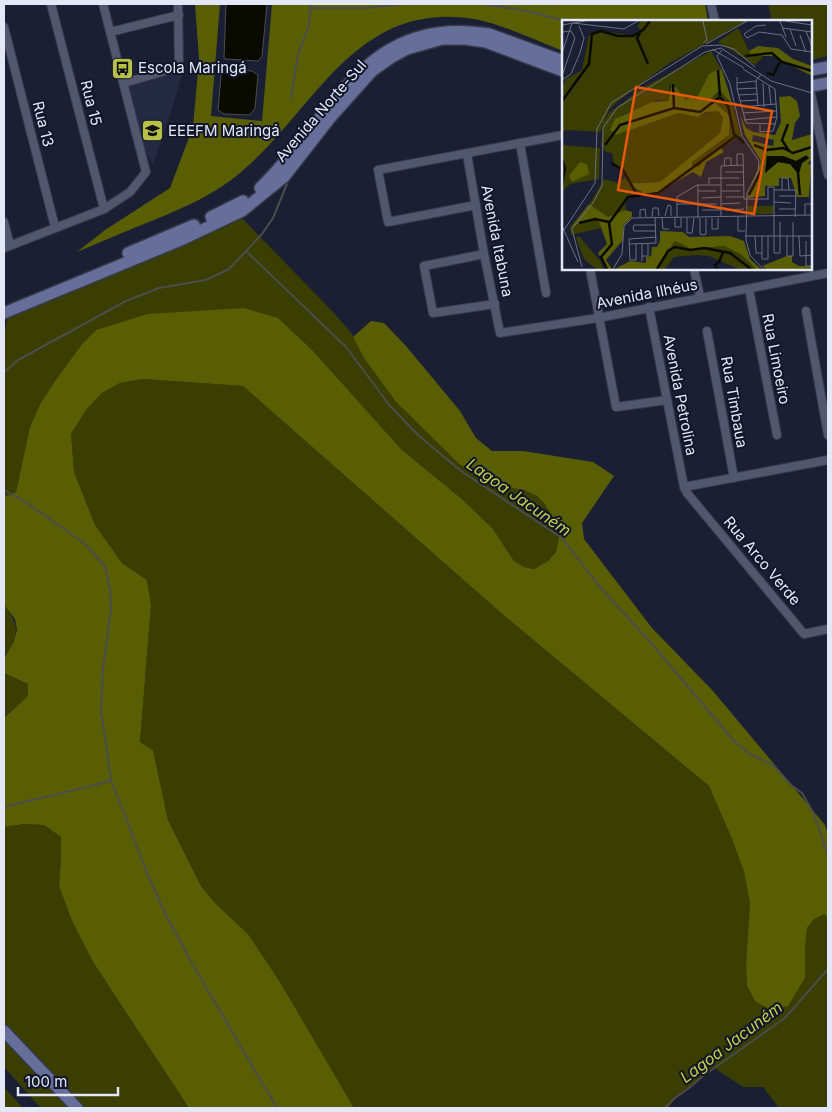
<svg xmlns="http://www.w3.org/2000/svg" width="832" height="1112" font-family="Inter,sans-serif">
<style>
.built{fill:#242944}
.green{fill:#3a3e00}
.forest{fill:#595e03}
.water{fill:#0a0b00;stroke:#4b4d4a}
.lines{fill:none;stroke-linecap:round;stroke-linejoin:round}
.stream{stroke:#4b4d4a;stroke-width:2}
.street-casing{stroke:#373a4b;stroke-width:10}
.secondary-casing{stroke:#373a4b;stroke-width:14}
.street{stroke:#51576f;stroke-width:8}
.secondary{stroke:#656f9a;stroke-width:11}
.labels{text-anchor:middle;stroke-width:4;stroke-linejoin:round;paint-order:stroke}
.poi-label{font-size:15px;fill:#e3e7f6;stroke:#12162a;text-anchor:start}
.street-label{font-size:15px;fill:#e3e7f6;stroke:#12162a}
.water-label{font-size:16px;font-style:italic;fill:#c6d047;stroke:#12162a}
.inset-river{fill:none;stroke:#0a0b00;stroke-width:2.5}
.inset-road{fill:none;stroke:#6b6f82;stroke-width:1}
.view{fill:#e8590c;fill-opacity:0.15;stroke:#e8590c;stroke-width:2.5}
.inset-edge{fill:none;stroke:#e3e7f6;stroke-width:2.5}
</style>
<rect width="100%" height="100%" fill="#1b1f34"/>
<path class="built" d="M183 71 171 112 153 164 145 151 128 86Z"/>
<g class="green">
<path d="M768 4H828V56L811 60V21H772Z"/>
<path d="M239 215 334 313 352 334 364 358 396 402 459 464 496 485 524 490 537 496 544 503 555 521 560 533 556 552 548 561 534 569 524 567 514 561 493 529 463 500 401 449 314 352 215 310 187 313 96 330 82 344 55 381 40 404 30 427 16 492 4 497V334L8 316Z"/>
<path d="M143 379 243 386 500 612 709 786 732 839 744 872 750 903 746 964 747 986 755 1001 805 951 807 928 814 918 824 914 828 918V1108H779L763 1087H743L713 1067 675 1099 668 1108H354L280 982 248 934 216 904 201 886 168 820 153 750 140 742 151 605 147 580 122 563 95 525 74 472 71 434 86 410 102 393 120 383Z"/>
<path d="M4 605C22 629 18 634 4 659Z"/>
<path d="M4 673 28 684V696L4 718Z"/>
<path d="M24 824 44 825 61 837V857L59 886 72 921 93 962 189 1108H41L4 1067V827Z"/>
<path d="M4 1087 23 1108H4Z"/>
</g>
<g class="forest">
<path d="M195 4H220L211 116 262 121 272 4H705L708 21H563V51C534 40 505 25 474 19 354 0 315 111 240 173 214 195 185 207 154 220 128 230 103 241 77 252L105 230 170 188 193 127 199 59Z"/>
<path d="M244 308 278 318 314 352 401 449 463 500 493 529 514 561 524 567 534 569 548 561 556 552 560 533 555 521 544 503 537 496 524 490 496 485 459 464 396 402 364 358 353 337 371 321 384 323 406 346 460 411 476 438 492 451H523L593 462 614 476 582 523 584 539 652 628 713 691 825 825 828 834V918L824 914 814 919 807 928 805 951V978L788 1006 769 1009 755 1001 747 986 746 964 750 903 744 872 732 839 709 786 500 612 243 386 143 379 120 383 102 393 86 410 71 434 74 472 95 525 122 563 147 580 151 605 140 742 153 750 168 820 201 886 216 904 248 934 280 982 354 1108H189L93 962 72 921 59 886 61 857V837L44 825 24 824 4 827V718L28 696V684L4 673V659L14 641 17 630 15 619 4 605V497L16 492 30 427 40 404 55 381 82 344 96 330 148 314Z"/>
</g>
<g class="water">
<path d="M226 4H267L262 56 258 61 226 59 224 58Z"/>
<path d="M226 69 252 71 258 75 255 108 250 115 224 114 218 110 221 75Z"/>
</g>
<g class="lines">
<g class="stream">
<path d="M483 4 527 11 565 21"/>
<path d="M311 8H367L404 4"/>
<path d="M291 98 298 54 309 25 311 4"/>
<path d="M247 252 346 347 390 406 418 435 461 471 562 538 599 586 652 644 734 741 750 754 773 765 791 785 802 793 814 814 828 855"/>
<path d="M4 372 18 360 126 301 159 288 206 280 229 269 262 234 273 218 287 184"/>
<path d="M4 490 27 503 84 543 105 566 110 588 111 609 103 668 101 710 111 780 148 875 166 915 193 965 277 1108"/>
<path d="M4 807 111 781"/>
<path d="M665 1108 675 1098 689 1088 703 1076 785 1018 828 969"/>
</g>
<defs>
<g id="street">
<path d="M51 4 104 209"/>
<path d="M711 4 715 21"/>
<path d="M4 27 55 227"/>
<path d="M110 32 179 15"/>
<path d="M124 83 179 67 178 4"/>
<path d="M811 94 828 175"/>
<path d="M520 143 546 293"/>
<path d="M467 154 484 254 500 333 598 318 828 273"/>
<path d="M476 205 388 222 378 170 563 135"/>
<path d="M4 222 10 245"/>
<path d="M4 248 104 209 130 192 146 172 103 4"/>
<path d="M484 254 424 266 433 313 495 304"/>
<path d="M590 269 616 407 667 400"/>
<path d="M694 269 700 297"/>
<path d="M749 289 777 435"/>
<path d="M649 307 684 487 687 493 804 634 828 629"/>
<path d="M806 311 828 435"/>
<path d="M707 331 734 478"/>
<path d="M684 487 828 460"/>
</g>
<g id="secondary">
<path d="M811 70 828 67"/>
<path d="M811 86 828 83"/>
<path d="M260 188C334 116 364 14 489 34L563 61"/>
<path d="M211 217 243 201"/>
<path d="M128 253 194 225"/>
<path d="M4 313 181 240 242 211 284 177 330 118 372 71 392 57 407 49 442 39H465L486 42 563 71"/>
<path d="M4 1031 77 1108"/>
</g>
</defs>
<use href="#street" class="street-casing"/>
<use href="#secondary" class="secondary-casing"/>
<use href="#street" class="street"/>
<use href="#secondary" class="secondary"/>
</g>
<defs>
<symbol id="bus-square" viewBox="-11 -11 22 22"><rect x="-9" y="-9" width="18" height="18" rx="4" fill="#b7c148" stroke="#12162a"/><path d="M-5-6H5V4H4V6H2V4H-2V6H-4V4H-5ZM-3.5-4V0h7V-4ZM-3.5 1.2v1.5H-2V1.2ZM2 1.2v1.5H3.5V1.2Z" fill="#111"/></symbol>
<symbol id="school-square" viewBox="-11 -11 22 22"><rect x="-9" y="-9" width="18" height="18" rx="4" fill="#b7c148" stroke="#12162a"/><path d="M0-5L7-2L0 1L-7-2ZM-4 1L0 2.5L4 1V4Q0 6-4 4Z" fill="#111"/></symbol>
</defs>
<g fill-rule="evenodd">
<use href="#bus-square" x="110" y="56" width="25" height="25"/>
<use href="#school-square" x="140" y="118" width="25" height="25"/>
</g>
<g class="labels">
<g class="poi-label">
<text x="138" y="73">Escola Maringá</text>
<text x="168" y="136">EEEFM Maringá</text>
</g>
<g class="street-label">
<text transform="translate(91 103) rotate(76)" y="5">Rua 15</text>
<text transform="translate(321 111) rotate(-49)" y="5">Avenida Norte-Sul</text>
<text transform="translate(43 124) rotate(76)" y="5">Rua 13</text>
<text transform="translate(497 241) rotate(79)" y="5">Avenida Itabuna</text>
<text transform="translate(647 294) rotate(-11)" y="5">Avenida Ilhéus</text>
<text transform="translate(776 359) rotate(79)" y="5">Rua Limoeiro</text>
<text transform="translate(680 395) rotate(79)" y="5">Avenida Petrolina</text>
<text transform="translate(734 402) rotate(80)" y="5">Rua Timbaua</text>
<text transform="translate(762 561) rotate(50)" y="5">Rua Arco Verde</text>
</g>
<g class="water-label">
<text transform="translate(519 497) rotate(35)" y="6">Lagoa Jacuném</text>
<text transform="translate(731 1042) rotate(-37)" y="6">Lagoa Jacuném</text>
</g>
</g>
<g transform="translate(562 20)">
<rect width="250" height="250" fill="#1b1f34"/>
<path d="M79 1H184L106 44 55 82 47 90 38 112 5 110 0 112V123V69L4 59 20 50 27 15 37 11 70 15 79 10 75 6ZM176 8 187 31 201 37 193 45 156 22ZM149 31 160 50 147 54 136 79 124 80 108 64 106 81 96 80 60 95 58 114 106 94 116 93 136 97 151 90 156 91 161 98 158 113 98 162H76L73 169 80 173 64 180 63 193 46 197 27 185 42 159 57 163 64 156 52 144 50 133 44 132 39 126 41 103 48 92 82 67ZM161 70 166 82 171 86 179 116 143 138 137 147 130 148V142L167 115 168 96 149 79ZM0 125 38 128 37 159 8 164 0 171ZM185 186H212L211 194H187ZM29 198 37 199 39 208 9 215 8 208ZM17 216 39 242 41 249H34L22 239 14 218ZM113 221 136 229 162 226 180 235 194 249H177L147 236 135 235 112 237 103 249H94Z" fill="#3a3e00"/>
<path d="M196 26 216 28 231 39 250 46V56L211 36H190L187 31ZM154 50H160L171 86 158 70 149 79 168 96 167 115 130 142V147H137L143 138 159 128 162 132 144 142 139 157 131 152 91 175H77L80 172 70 166 71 163 98 162 158 113 161 98 156 91 144 92 136 97 116 93 54 115 48 110 53 99 90 82 106 81 110 63 124 80 129 77 134 80 147 54ZM228 76 235 81 238 96 233 103 230 120 250 114V138L246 144 249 145 247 177H235L229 158H217V166H203V176L185 178 199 141 183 115 178 95 184 108 191 112 213 115 219 102 217 77ZM191 115 212 120 211 126 190 121ZM244 135 247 138 240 143 236 154 228 144 216 142 203 153 205 136H221L234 141ZM18 142 25 144 27 154 10 162 7 156ZM27 184 46 197 64 190 70 192V197L61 206V220L44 240 50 249H44L36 233 45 224 36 199 24 200 8 208ZM98 211 121 212 127 217 168 216 182 221 188 239 199 249H194L180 235 162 226 130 229 113 221 94 249H53L68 241 84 243V237L89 236 90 227H95L98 221ZM225 236H230V242L237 246H250V249H204L200 246Z" fill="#595e03" fill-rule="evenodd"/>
<path d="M244 136 247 138 240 143 237 154 228 144 216 142 203 153 205 136H221L234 141Z" fill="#0a0b00"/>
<path class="inset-river" d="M78 13 75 18 86 44M183 36 210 33 220 42 250 51M156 50 158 76M205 53 211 55 218 42M111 64 112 88M158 77 166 86 172 114 182 123M0 81 27 44 30 14 39 11 56 16H71L81 10 88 1M226 104 220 120 227 131M43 125 58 105 112 88 138 92 158 77M192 125 205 130 221 128 231 133 250 127M0 139 3 148 0 166M49 143 61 150 74 173M236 153 238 175M187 175 200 149 203 130M17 203 33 199 47 202M45 249 39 237 50 224 47 203 66 177 96 173 174 116M95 249 106 231 113 227 128 230 142 228 168 233 189 249M155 249 153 245 157 242 161 232"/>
<path class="inset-road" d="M141 1 145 20 141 23M218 1 224 17M223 1 250 5M11 3 62 9 76 1M0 5 23 1M204 5 194 6 182 14 185 18 197 12 220 15 229 29 250 32M220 8 250 12M228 9 234 26M244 11 250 27M0 12 9 11 13 18 0 56M238 15 244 32M144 24 185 1M150 29 182 48M160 30 155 36 168 64 180 116 197 141 196 151 185 173 184 220 188 235 201 249M0 33 10 3M181 49 213 69 215 97 211 111 198 112V105M175 57V69L184 103 214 104M0 60 9 54 18 33 22 18 17 6M175 63 194 61M201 63 202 87M207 66 209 85M175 69 195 68M176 75 195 74M178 81 196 80M196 86 194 61 199 54M180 87 214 84M181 93 214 91M182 100 215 97M162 146 163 138H169V145M175 146V134H181L182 179H207M163 152H182M136 165V198M147 165V158H177M164 165H182M212 170H234L233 197M220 170V158H226L227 170M136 171H154M159 171H178M217 176H234M164 177H182M140 178 159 177M206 179V167H212V233H218V202M212 182 229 183M115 184H155M159 184 178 183M217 189H234M140 190H159M164 190 182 189M243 195V184H249M250 195V158M103 196 106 185 109 186V196M159 196V146L181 145M78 197V190L83 189 84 197M90 197 91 188H96L97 196M176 197V211H183M100 198 101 209H107M113 198V207H119V198M115 198V177L135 165H159M125 198V213H130L132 198M138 198V214L141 215 144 214V198M150 198V209H156V198M94 205H72L71 208 72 211H94M0 206 16 242M2 210 33 163 35 109 49 83 140 26 158 25 172 29 193 47M183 216H250M193 216 194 233H200M200 216V239H206V216M225 216V236H231V202M237 216 238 236 250 235M67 219 68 240H74V224M67 219 94 217M244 221V246H250M67 224 94 223 93 197M80 224V241M80 236H86V224M20 247 10 209 31 183 40 166 41 108 55 88 143 32 159 28 209 61 250 73M51 249 60 234 62 206 70 198 250 195"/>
<path class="view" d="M74 67 210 91 192 194 56 170Z"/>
<rect width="250" height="250" class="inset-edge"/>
</g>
<rect width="832" height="1112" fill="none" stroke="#e3e7f6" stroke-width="10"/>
<path d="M18 1087v8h100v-8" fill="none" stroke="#e3e7f6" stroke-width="2.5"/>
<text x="25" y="1087" font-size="15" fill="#e3e7f6" stroke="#12162a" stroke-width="4" paint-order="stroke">100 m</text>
</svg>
